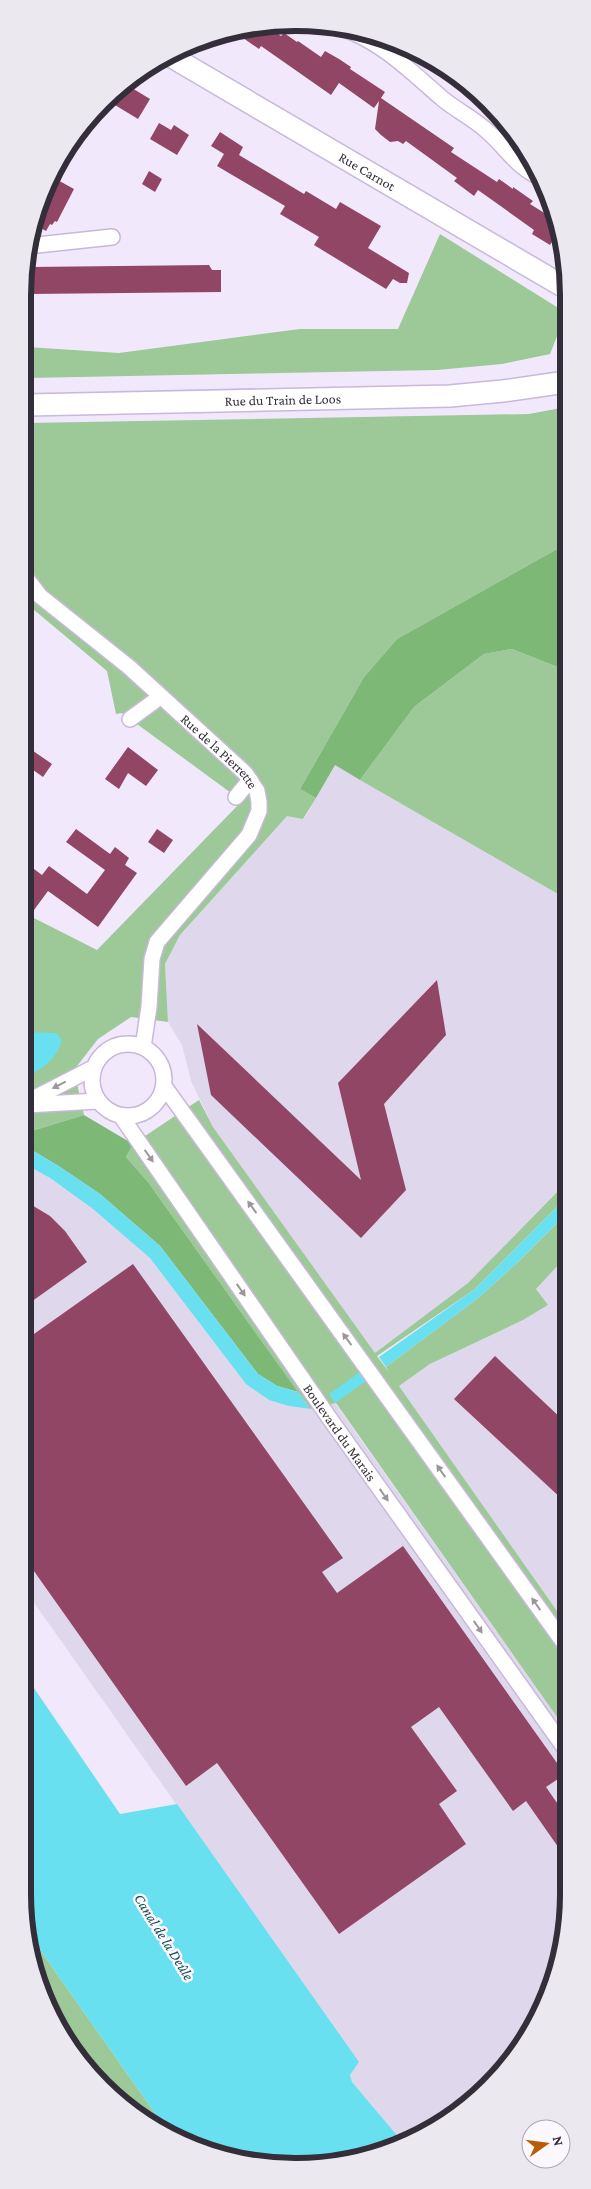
<svg xmlns="http://www.w3.org/2000/svg" width="591" height="2189" font-family="'Crimson Pro',serif">
<style>
.industrial{fill:#dfd8ed}
.green{fill:#9dc898}
.forest{fill:#7eb877}
.water{fill:#68e0ef}
.building{fill:#924666}
.lines{fill:none;stroke-linecap:round;stroke-linejoin:round}
.street-casing{stroke:#c8b9d9;stroke-width:18}
.secondary-casing{stroke:#c8b9d9;stroke-width:24}
.street{stroke:#fff;stroke-width:15}
.secondary{stroke:#fff;stroke-width:21}
.oneway{fill:#9a969c}
.labels{text-anchor:middle;stroke-width:5;stroke-linejoin:round;paint-order:stroke}
.street-label{font-size:14px;fill:#342d3a;stroke:#fbf8ff}
.water-label{font-size:15px;font-style:italic;fill:#184d54;stroke:#fbf8ff}
.rim{fill:none;stroke:#342d3a;stroke-width:6}
</style>
<rect width="100%" height="100%" fill="#f1e8fc"/>
<g class="industrial">
<path d="M335 765 565 898V1184L468 1283 375 1353 213 1127 191 1081 182 1045 168 1022 165 964 180 935 287 815 304 819Z"/>
<path d="M25 1164 50 1178 93 1209 125 1235 150 1258 289 1406 310 1409 335 1403 564 1727 563 1946 523 2045 461 2110 401 2140 352 2082 350 2075 358 2062 23 1587Z"/>
<path d="M564 1259V1621L399 1386 430 1364 523 1320 548 1305 536 1289Z"/>
</g>
<g class="green">
<path d="M440 234 560 309 563 321 550 354 502 364 437 370 27 378V347L119 353 300 329H398Z"/>
<path d="M566 407V544L397 639 364 677 300 789 316 798 303 819 287 816 180 935 165 964 168 1022 131 1017 98 1039 74 1070 84 1115 25 1133 26 914 97 950 242 801 122 713 116 714 107 671 27 604V423L529 414Z"/>
<path d="M512 649 565 670V898L360 780 414 707 484 654Z"/>
<path d="M199 1100 213 1127 375 1353 468 1283 565 1184V1199L475 1289 377 1356 389 1372 386 1367 478 1298 517 1263 565 1215 564 1259 536 1289 548 1305 523 1320 430 1364 399 1386 564 1621V1727L336 1403 310 1409 148 1182 126 1157 133 1144Z"/>
<path d="M31 1937 171 2136 90 2074 43 1998Z"/>
</g>
<g class="forest">
<path d="M566 544 565 670 512 649 484 654 414 707 360 780 335 765 316 798 300 789 364 677 397 639Z"/>
<path d="M84 1115 133 1144 126 1157 148 1182 298 1392 277 1386 258 1374 160 1246 100 1194 60 1167 25 1146V1133Z"/>
</g>
<g class="water">
<path d="M25 1032 56 1033 62 1040C56 1060 43 1069 25 1077Z"/>
<path d="M25 1146 60 1167 100 1194 160 1246 258 1374 277 1386 298 1392 310 1409 289 1406 269 1400 246 1384 150 1258 93 1209 50 1178 25 1164Z"/>
<path d="M565 1199V1215L517 1263 478 1298 386 1367 379 1357 475 1289Z"/>
<path d="M360 1372 366 1381 335 1403 329 1394Z"/>
<path d="M23 1672 120 1814 177 1804 359 2062 350 2075 352 2082 401 2140 366 2157 277 2166 175 2138 171 2136 31 1937 23 1893Z"/>
</g>
<g class="building">
<path d="M242 28H269L281 36 284 33 297 42 298 41 321 57 325 51 339 59 351 67 350 69 385 92 381 98 454 148 451 152 497 182 499 179 513 189V187L533 201 530 204 554 219 558 232 550 245 532 234 534 230 478 190 474 196 454 181 457 178 406 141 403 144 398 141 390 142 381 135 375 129 379 101 374 108 339 83 331 95 261 46 259 49 233 31Z"/>
<path d="M127 85 150 99 138 119 110 102Z"/>
<path d="M159 123 171 130 174 125 189 135 177 155 150 139Z"/>
<path d="M220 132 243 147 239 155 304 194 306 191 336 209 340 202 381 226 368 248 409 273 407 283H400L393 279 386 289 314 245 319 237 280 214 285 206 217 166 224 154 211 146Z"/>
<path d="M149 171 162 179 155 192 142 184Z"/>
<path d="M54 178 74 189 57 222 55 221 52 225 50 224 46 231 35 225Z"/>
<path d="M209 265 212 270H221V292L30 294V267Z"/>
<path d="M26 746 52 764 43 777 26 765Z"/>
<path d="M128 747 158 770 146 786 128 773 119 789 105 779Z"/>
<path d="M76 829 110 854 115 847 129 858 125 865 137 873 98 927 48 891 34 910 26 904V863L42 875 49 866 87 894 105 870 66 842Z"/>
<path d="M157 829 173 840 164 853 148 842Z"/>
<path d="M437 980 446 1035 384 1104 406 1190 361 1238 211 1095 197 1024 361 1180 338 1083Z"/>
<path d="M25 1201 50 1216 65 1231 87 1262 24 1307Z"/>
<path d="M133 1264 343 1558 322 1572 337 1593 403 1546 557 1763 559 1762 564 1769V1775L546 1787 564 1813 563 1854 526 1801 513 1811 439 1707 411 1727 457 1791 439 1804 466 1844 339 1934 217 1763 186 1786 24 1557V1341Z"/>
<path d="M495 1356 564 1421V1501L454 1399Z"/>
</g>
<g class="lines">
<defs>
<g id="street">
<path d="M342 28C384 43 411 72 444 100 458 111 474 119 487 131 507 148 515 166 541 178"/>
<path d="M28 246 112 237"/>
<path id="s1" d="M27 579 40 596 129 667 245 773 257 791 259 802V811L249 835 157 942 152 959 149 1007 143 1047"/>
<path d="M130 719 160 697"/>
<path d="M236 797 250 780"/>
<circle cx="128" cy="1080" r="36"/>
<path d="M164 1086 564 1643"/>
<path d="M25 1103 93 1068"/>
<path d="M26 1105 98 1101"/>
<path id="s2" d="M121 1116 330 1419 564 1747"/>
</g>
<g id="secondary">
<path id="s3" d="M172 57 566 288"/>
<path id="s4" d="M27 405 450 396 503 391 566 382"/>
</g>
</defs>
<use href="#street" class="street-casing"/>
<use href="#secondary" class="secondary-casing"/>
<use href="#street" class="street"/>
<use href="#secondary" class="secondary"/>
</g>
<defs><path id="oneway-solid" d="M-6-.8H1V-3.2L6.5 0L1 3.2V.8H-6Z" transform="scale(1.25)"/></defs>
<g class="oneway">
<use href="#oneway-solid" transform="translate(59 1085) rotate(153)"/>
<use href="#oneway-solid" transform="translate(149 1156) rotate(55)"/>
<use href="#oneway-solid" transform="translate(252 1207) rotate(-126)"/>
<use href="#oneway-solid" transform="translate(241 1290) rotate(55)"/>
<use href="#oneway-solid" transform="translate(347 1339) rotate(-126)"/>
<use href="#oneway-solid" transform="translate(441 1471) rotate(-125)"/>
<use href="#oneway-solid" transform="translate(384 1495) rotate(55)"/>
<use href="#oneway-solid" transform="translate(536 1604) rotate(-125)"/>
<use href="#oneway-solid" transform="translate(478 1627) rotate(55)"/>
</g>
<g class="labels">
<g class="street-label">
<text dy="5" stroke="none"><textPath href="#s3" startOffset="226">Rue Carnot</textPath></text>
<text dy="5" stroke="none"><textPath href="#s4" startOffset="256">Rue du Train de Loos</textPath></text>
<text dy="5" stroke="none"><textPath href="#s1" startOffset="259">Rue de la Pierrette</textPath></text>
<text dy="5" stroke="none"><textPath href="#s2" startOffset="385">Boulevard du Marais</textPath></text>
</g>
<g class="water-label">
<text transform="translate(164 1937) rotate(58)" y="5">Canal de la Deûle</text>
</g>
</g>
<path d="M0 0H591V2189H0ZM295 31H296A264 264 0 0 1 560 295V1894A264 264 0 0 1 296 2158H295A264 264 0 0 1 31 1894V295A264 264 0 0 1 295 31Z" fill="#ebe8ef" fill-rule="evenodd"/>
<path class="rim" d="M295 31H296A264 264 0 0 1 560 295V1894A264 264 0 0 1 296 2158H295A264 264 0 0 1 31 1894V295A264 264 0 0 1 295 31Z"/>
<g transform="translate(546 2144) rotate(76)"><circle r="24" fill="#fbf8ff" stroke="#aba7b0"/>
<path d="M0-4L9 19L0 12L-9 19Z" fill="#b95d05"/>
<text y="-8" font-size="14" font-weight="bold" text-anchor="middle" fill="#342d3a">N</text>
</g>
</svg>
